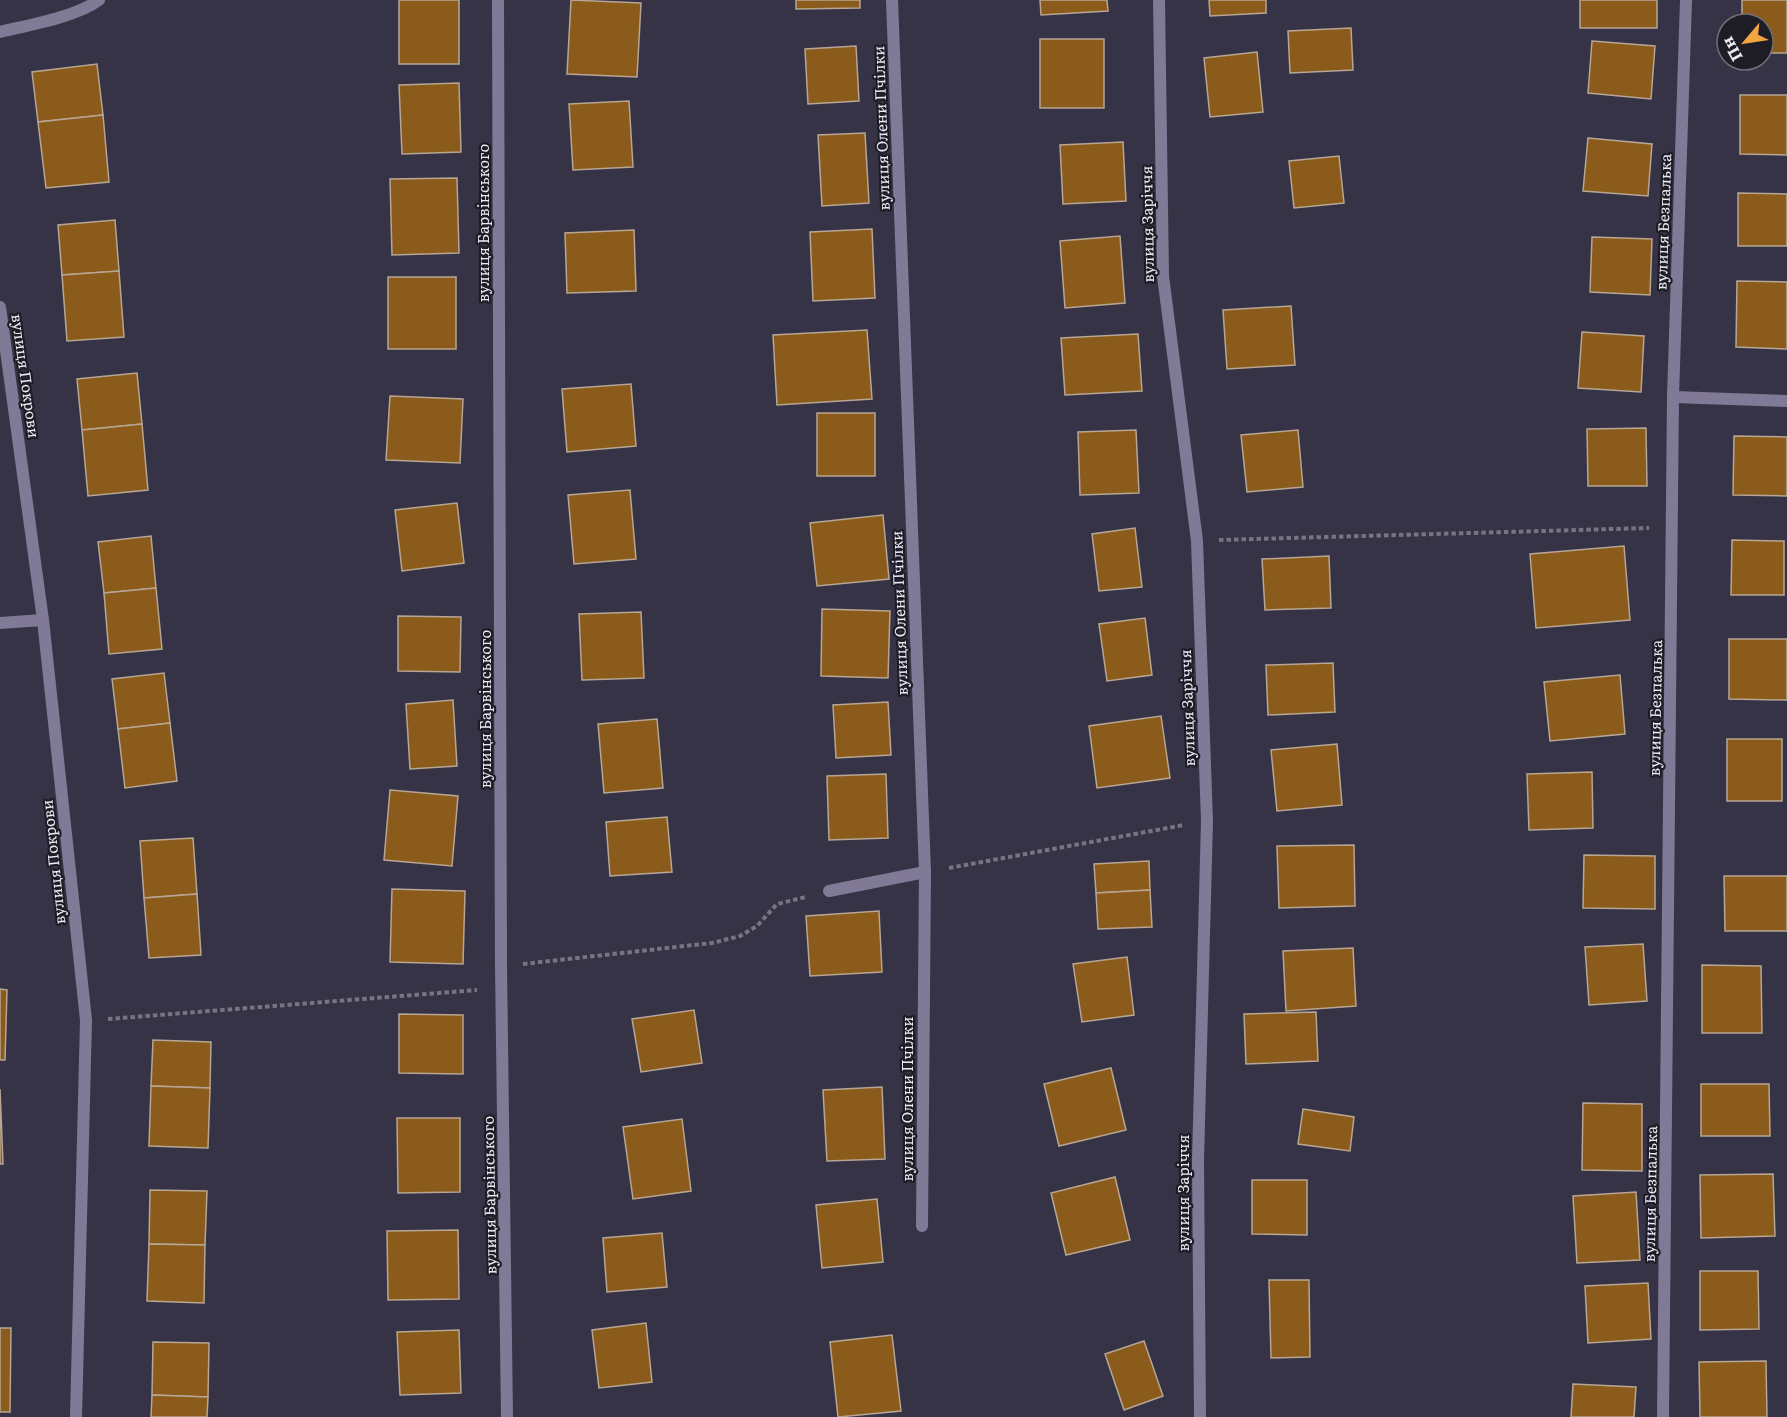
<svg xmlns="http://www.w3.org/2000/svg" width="1787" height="1417" font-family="Literata,serif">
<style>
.building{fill:#8b5b1c;stroke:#b7a694;stroke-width:1.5}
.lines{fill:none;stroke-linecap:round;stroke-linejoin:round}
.path{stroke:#777485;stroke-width:4;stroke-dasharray:4.5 3;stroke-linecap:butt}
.service{stroke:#807a97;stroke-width:12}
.minor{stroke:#807a97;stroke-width:12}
.labels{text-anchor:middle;stroke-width:4.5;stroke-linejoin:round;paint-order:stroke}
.street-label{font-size:15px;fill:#ebe9f5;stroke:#1e1c25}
</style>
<rect width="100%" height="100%" fill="#373346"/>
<g class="building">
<rect x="399" y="0" width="60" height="64"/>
<path d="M571 0 641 3 637 77 567 74Z"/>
<path d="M796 0H860V8L796 9Z"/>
<path d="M1040 0H1107L1108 11 1041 15Z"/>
<path d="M1209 0H1266V13L1210 16Z"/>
<rect x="1580" y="0" width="77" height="28"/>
<path d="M1742 0H1787V53H1763V24H1742Z"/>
<path d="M1351 28 1353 70 1290 73 1288 31Z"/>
<rect x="1040" y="39" width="64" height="69"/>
<path d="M1592 41 1655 46 1651 99 1588 93Z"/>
<path d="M856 46 859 101 808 104 805 49Z"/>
<path d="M1257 52 1263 112 1210 117 1204 58Z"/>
<path d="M97 64 103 115 38 122 32 72Z"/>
<path d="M459 83 461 152 402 154 399 85Z"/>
<path d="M1740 95H1787V155L1740 154Z"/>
<path d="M629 101 633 167 573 170 569 104Z"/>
<path d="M103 115 109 182 46 188 38 122Z"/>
<path d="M865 133 869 203 822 206 818 135Z"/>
<path d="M1588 138 1652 144 1648 196 1583 191Z"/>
<path d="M1123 142 1126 201 1063 204 1060 145Z"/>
<path d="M1339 156 1344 203 1294 208 1289 161Z"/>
<path d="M457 178 459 253 392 255 390 179Z"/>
<path d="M1738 193 1787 194V246H1738Z"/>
<path d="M115 220 119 271 62 275 58 225Z"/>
<path d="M872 229 875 298 813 301 810 232Z"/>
<path d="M634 230 636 291 567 293 565 233Z"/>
<path d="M1120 236 1125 303 1065 308 1060 241Z"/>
<path d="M1592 237 1652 239 1650 295 1590 292Z"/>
<path d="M119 271 124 337 67 341 62 275Z"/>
<rect x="388" y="277" width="68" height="72"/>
<path d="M1737 281 1787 282V349L1736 347Z"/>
<path d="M1291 306 1295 365 1227 369 1223 310Z"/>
<path d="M867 330 872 399 777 405 773 335Z"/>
<path d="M1582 332 1644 336 1641 392 1578 388Z"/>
<path d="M1138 334 1142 391 1065 395 1061 338Z"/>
<path d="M137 373 142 424 82 430 77 379Z"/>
<path d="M631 384 636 446 567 452 562 389Z"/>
<path d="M390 396 463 399 460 463 386 460Z"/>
<rect x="817" y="413" width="58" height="63"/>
<path d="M142 424 148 490 88 496 82 430Z"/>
<path d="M1646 428 1647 486H1588L1587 429Z"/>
<path d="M1136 430 1139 493 1080 495 1078 432Z"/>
<path d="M1298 430 1303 487 1247 492 1241 435Z"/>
<path d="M1734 436 1787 437V496L1733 495Z"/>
<path d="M630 490 636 559 574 564 568 495Z"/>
<path d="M457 503 464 563 402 571 395 510Z"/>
<path d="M883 515 889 579 817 586 810 523Z"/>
<path d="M1135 528 1142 587 1099 591 1092 534Z"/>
<path d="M151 536 156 588 104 593 98 542Z"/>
<path d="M1732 540 1784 541V595H1731Z"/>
<path d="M1624 546 1630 620 1536 628 1530 554Z"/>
<path d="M1329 556 1331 608 1265 610 1262 559Z"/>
<path d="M156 588 162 649 109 654 104 593Z"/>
<path d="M822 609 890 611 888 678 821 676Z"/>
<path d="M641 612 644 678 582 680 579 614Z"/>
<path d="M398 616 461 617 460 672 398 671Z"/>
<path d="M1145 618 1152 675 1107 681 1099 624Z"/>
<path d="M1729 639H1787V700L1729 699Z"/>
<path d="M1333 663 1335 712 1268 715 1266 665Z"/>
<path d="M164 673 170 723 118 729 112 679Z"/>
<path d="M1620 675 1625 734 1550 741 1544 682Z"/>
<path d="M453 700 457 766 410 769 406 704Z"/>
<path d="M888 702 891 755 836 758 833 705Z"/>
<path d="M1161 716 1170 778 1097 788 1089 726Z"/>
<path d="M657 719 663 788 604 793 598 724Z"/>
<path d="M170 723 177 781 125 788 118 729Z"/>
<rect x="1727" y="739" width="55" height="62"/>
<path d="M1337 744 1342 805 1277 811 1271 750Z"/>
<path d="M1592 772 1593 828 1529 830 1527 774Z"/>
<path d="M886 774 888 838 829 840 827 776Z"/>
<path d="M390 790 458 796 452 866 384 860Z"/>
<path d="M667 817 672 872 610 876 606 822Z"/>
<path d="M193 838 197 894 144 898 140 841Z"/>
<path d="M1354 845 1355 906 1279 908 1277 846Z"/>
<path d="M1584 855 1655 856V909L1583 908Z"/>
<path d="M1149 861 1150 890 1096 893 1094 864Z"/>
<path d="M1724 876H1787V931H1725Z"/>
<path d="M392 889 465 891 463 964 390 962Z"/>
<path d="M1150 890 1152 927 1098 929 1096 893Z"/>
<path d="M197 894 201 955 149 958 144 898Z"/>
<path d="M879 911 882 972 810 976 806 916Z"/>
<path d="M1643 944 1647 1001 1589 1005 1585 947Z"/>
<path d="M1353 948 1356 1006 1286 1011 1283 951Z"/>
<path d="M1127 957 1134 1015 1082 1022 1073 964Z"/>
<path d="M1702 965 1761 966 1762 1033H1702Z"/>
<path d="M0 989 7 990 5 1060H0Z"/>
<path d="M694 1010 702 1063 641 1072 632 1019Z"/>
<path d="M1316 1012 1318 1061 1246 1064 1244 1014Z"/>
<path d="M399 1014 463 1015V1074L399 1073Z"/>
<path d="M153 1040 211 1042 210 1088 151 1086Z"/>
<path d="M1111 1068 1126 1130 1059 1146 1044 1084Z"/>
<path d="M1701 1084H1769L1770 1136H1701Z"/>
<path d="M151 1086 210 1088 208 1148 149 1146Z"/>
<path d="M882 1087 885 1159 827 1161 823 1090Z"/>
<path d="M0 1089 3 1164H0Z"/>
<path d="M1583 1103 1642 1104V1171L1582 1170Z"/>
<path d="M1303 1109 1354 1117 1350 1151 1298 1144Z"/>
<path d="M397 1118H460V1192L398 1193Z"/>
<path d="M682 1119 691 1191 633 1199 623 1127Z"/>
<path d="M1773 1174 1775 1236 1701 1238 1700 1175Z"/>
<path d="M1115 1177 1130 1240 1066 1255 1051 1193Z"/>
<path d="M1252 1180H1307V1235L1252 1234Z"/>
<path d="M150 1190 207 1191 205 1245 149 1244Z"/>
<path d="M1636 1192 1640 1260 1577 1263 1573 1196Z"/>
<path d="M877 1199 883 1262 822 1268 816 1205Z"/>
<path d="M458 1230 459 1299 388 1300 387 1231Z"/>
<path d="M662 1233 667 1287 607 1292 603 1238Z"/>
<path d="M149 1244 205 1245 204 1303 147 1301Z"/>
<path d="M1700 1271H1758L1759 1329 1700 1330Z"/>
<path d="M1269 1280H1309L1310 1357 1271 1358Z"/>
<path d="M1648 1283 1651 1339 1588 1343 1585 1286Z"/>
<path d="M646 1323 652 1382 599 1388 592 1330Z"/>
<path d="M0 1328H11L10 1412H0Z"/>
<path d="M459 1330 461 1393 400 1395 397 1332Z"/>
<path d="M892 1335 901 1411 838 1417 830 1342Z"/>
<path d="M1144 1341 1163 1396 1124 1410 1105 1354Z"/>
<path d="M153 1342 209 1343 208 1397 152 1395Z"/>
<path d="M1766 1361 1767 1417H1700L1699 1362Z"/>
<path d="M1573 1384 1636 1387 1634 1417H1571Z"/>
<path d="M152 1395 208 1397 207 1417H151Z"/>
</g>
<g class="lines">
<g class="path">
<path d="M1219 540 1649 528"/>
<path d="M949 868 1184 825"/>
<path d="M523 964 712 943 740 936 757 926 777 904 806 897"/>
<path d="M108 1019 477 990"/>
</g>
<g class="service">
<path d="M0 32C29 25 76 17 99 0"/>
<path d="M829 891 925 872"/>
</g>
<g class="minor">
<path d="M498 0 501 966 507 1417"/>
<path d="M892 0 925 872 922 1226"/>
<path d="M1159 0 1163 276 1197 541 1207 821 1198 1160 1200 1417"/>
<path d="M0 307 43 620 86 1020 76 1417"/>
<path d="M1673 397 1787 401"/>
<path d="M0 623 43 620"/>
<path d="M1663 1417 1673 397 1686 0"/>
</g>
</g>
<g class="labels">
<g class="street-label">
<text transform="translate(882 128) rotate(-92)" y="5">вулиця Олени Пчілки</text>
<text transform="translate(1664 222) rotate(-88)" y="5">вулиця Безпалька</text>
<text transform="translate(484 223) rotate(-90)" y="5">вулиця Барвінського</text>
<text transform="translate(1148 224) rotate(-91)" y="5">вулиця Заріччя</text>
<text transform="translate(25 376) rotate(82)" y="5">вулиця Покрови</text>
<text transform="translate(900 613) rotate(-92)" y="5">вулиця Олени Пчілки</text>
<text transform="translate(1188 708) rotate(-92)" y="5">вулиця Заріччя</text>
<text transform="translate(1656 708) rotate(-89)" y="5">вулиця Безпалька</text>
<text transform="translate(486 709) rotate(-90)" y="5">вулиця Барвінського</text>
<text transform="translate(54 862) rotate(-96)" y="5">вулиця Покрови</text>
<text transform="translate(908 1099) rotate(-90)" y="5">вулиця Олени Пчілки</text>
<text transform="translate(1184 1193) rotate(-90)" y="5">вулиця Заріччя</text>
<text transform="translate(1651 1194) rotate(-89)" y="5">вулиця Безпалька</text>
<text transform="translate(490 1195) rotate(-91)" y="5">вулиця Барвінського</text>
</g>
</g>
<g transform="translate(1745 42) rotate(241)"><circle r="28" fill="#1e1c25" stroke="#706e78" stroke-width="1.5"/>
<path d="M0-4.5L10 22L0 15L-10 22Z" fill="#f2a541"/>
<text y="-9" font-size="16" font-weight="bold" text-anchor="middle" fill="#ebe9f5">Пн</text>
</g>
</svg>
